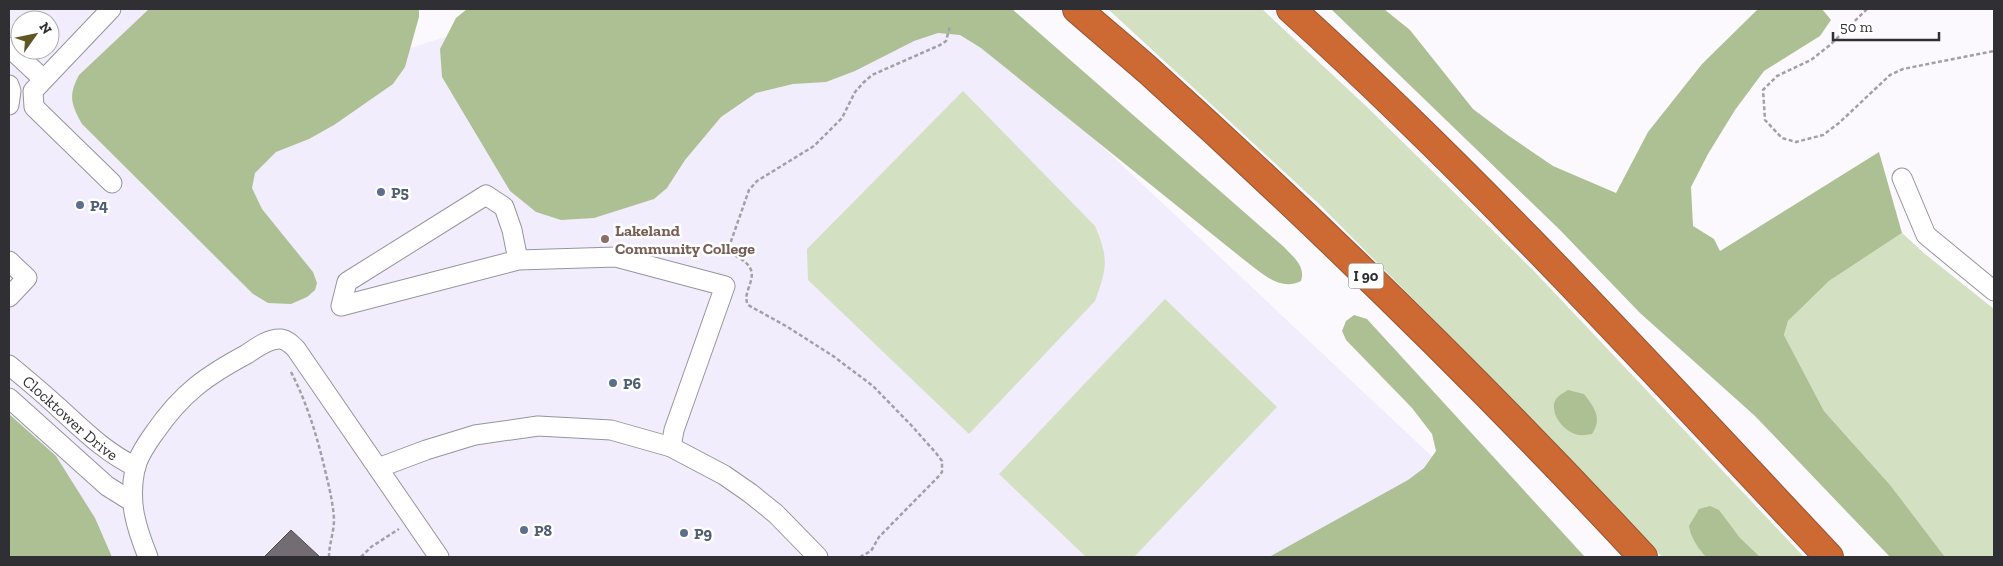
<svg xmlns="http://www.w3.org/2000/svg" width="2003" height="566" font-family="'Zilla Slab',serif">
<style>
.built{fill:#f2edfd;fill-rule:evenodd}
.green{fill:#d3e0c1}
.forest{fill:#adc093}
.building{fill:#736d73;stroke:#504c50}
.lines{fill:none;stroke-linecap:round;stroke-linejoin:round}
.minor-casing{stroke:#97949c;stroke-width:21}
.highway-casing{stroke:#965532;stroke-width:30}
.path{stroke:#a2a0a5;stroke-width:2.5;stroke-dasharray:4 2.5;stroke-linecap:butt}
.minor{stroke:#fff;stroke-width:19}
.highway{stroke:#cd6932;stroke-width:28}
.service-dot{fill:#5c6f8a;stroke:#fff;stroke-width:2}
.education-dot{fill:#8d6e63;stroke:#fff;stroke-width:2}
.labels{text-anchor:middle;stroke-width:5;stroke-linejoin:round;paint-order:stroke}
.shield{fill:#fff;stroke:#6e6d70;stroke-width:1}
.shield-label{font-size:15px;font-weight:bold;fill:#302f33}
.service-label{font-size:16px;font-weight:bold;fill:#4e5e75;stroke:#fff;text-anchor:start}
.education-label{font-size:16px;font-weight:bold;fill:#785e54;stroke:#fff;text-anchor:start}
.street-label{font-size:16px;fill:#302f33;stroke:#fff}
</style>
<rect width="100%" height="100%" fill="#fbf9fe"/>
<path class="built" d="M9 9H346L410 48 536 9H956L1539 557H9ZM20 20H50V50H20Z"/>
<g class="green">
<path d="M1108 9H1262L1366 106 1532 269 1804 557H1662L1517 404 1319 204Z"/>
<path d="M963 91 1095 226C1109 259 1107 268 1095 301L969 434 808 280 807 249Z"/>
<path d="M1902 233 1925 254 1994 309V557H1945L1891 486 1824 411 1784 335 1788 321 1829 281Z"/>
<path d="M1165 299 1277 407 1134 557H1086L999 474Z"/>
</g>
<g class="forest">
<path d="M149 9H419V17L405 67 393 84 334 125 309 139 276 152 255 173 252 188 262 209 313 272 317 283 315 290 307 297 291 304 268 303 253 294 82 124C71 104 68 96 79 75Z"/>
<path d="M467 9H1012L1284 247C1293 257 1306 266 1301 281 1279 292 1261 272 1243 259L981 48 960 35 938 33 914 41 855 71 826 82 793 84 756 93 721 117 685 160 667 188 654 199 594 218 561 220 536 212 510 191 442 77 440 49 456 18Z"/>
<path d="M1331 9H1384L1410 30 1473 109 1509 136 1553 166 1616 193 1648 132 1702 64 1757 10 1822 9 1831 20 1820 36 1764 71 1735 110 1708 154 1691 187 1693 226 1714 239 1720 251 1879 152 1902 233 1829 281 1788 321 1784 335 1824 411 1891 486 1945 557H1890L1755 416 1640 313 1559 229Z"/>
<path d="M1354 315 1367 319 1585 557H1269L1408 480 1424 468 1436 451 1432 434 1412 408 1346 340 1342 331 1346 321Z"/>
<path d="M1568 390 1584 394C1594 407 1603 418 1592 434 1589 434 1584 436 1580 435 1567 434 1552 418 1554 404 1555 397 1563 393 1568 390Z"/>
<path d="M9 414 56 456 95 518 112 557H9Z"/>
<path d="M1710 506 1719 510 1740 538 1760 557H1706C1698 548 1691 538 1689 526L1699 509Z"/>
</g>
<path class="building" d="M291 530 320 557H264Z"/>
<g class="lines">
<defs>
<g id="minor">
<path d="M111 9 33 91 34 107 112 183"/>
<path d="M9 47 43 79"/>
<path d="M9 85 11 91 9 105"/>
<path d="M1902 178 1926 235 1994 291"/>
<path d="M518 260 512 230 504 207 486 195 347 282 341 306 518 260 616 257 725 286 674 430 671 447"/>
<path d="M9 261 27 278 9 297"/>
<path id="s1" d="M9 365C26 379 43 393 59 408 83 430 106 453 136 467"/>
<path d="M9 398 107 486 131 501"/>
<path d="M378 468 426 450 475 435 538 426 611 430 671 447 724 475 750 493 776 514 818 557"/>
<path d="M148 557C136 527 128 502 135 469 138 456 147 443 155 432 182 393 206 376 247 354 256 348 269 338 281 339 288 340 292 345 296 349L439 557"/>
</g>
<g id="highway">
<path d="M1077 9C1101 30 1125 50 1149 71 1320 226 1486 388 1643 557"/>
<path d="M1291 9C1481 181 1654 371 1829 557"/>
</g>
</defs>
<use href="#minor" class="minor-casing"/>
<use href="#highway" class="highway-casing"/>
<g class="path">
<path d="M1867 9 1830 45 1811 60 1777 76 1763 90 1765 120 1782 138 1796 142 1823 135 1839 123 1890 75 1903 69 1994 51"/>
<path d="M291 372C307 403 317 436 325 470 329 486 333 503 334 519 334 533 329 544 329 557"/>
<path d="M361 557 371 547 399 529"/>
<path d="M860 557 871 551 879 537 938 477 942 472V461L936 453 911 425 873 386 833 356 786 326 748 305C742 293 755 282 751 270 747 259 733 258 729 247L749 190 757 181 814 146 842 118 855 92 863 83 872 75 940 45 946 41 950 26"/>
</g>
<use href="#minor" class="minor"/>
<use href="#highway" class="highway"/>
</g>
<g class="service-dot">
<circle cx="381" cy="192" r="5"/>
<circle cx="80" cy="205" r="5"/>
<circle cx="613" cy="383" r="5"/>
<circle cx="524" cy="530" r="5"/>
<circle cx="684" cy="533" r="5"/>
</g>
<circle class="education-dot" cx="605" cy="239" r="5"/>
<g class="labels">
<rect class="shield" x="1348.5" y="263.5" width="35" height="25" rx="4"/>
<g class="shield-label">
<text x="1366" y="281">I 90</text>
</g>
<g class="service-label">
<text x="391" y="198">P5</text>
<text x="90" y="211">P4</text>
<text x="623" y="389">P6</text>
<text x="534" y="536">P8</text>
<text x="694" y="539">P9</text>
</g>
<g class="education-label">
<text x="615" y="236">Lakeland<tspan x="615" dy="18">Community College</tspan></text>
</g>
<g class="street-label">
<text dy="6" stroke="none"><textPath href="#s1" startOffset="81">Clocktower Drive</textPath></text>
</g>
</g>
<rect width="2003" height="566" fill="none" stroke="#302f33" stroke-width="20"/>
<g transform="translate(35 35) rotate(57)"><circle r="24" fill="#ffffff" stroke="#acacad"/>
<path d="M0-4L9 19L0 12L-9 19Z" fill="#625723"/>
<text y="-8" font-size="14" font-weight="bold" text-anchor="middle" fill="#302f33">N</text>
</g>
<path d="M1833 32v8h106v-8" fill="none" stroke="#302f33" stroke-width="2.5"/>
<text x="1840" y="32" font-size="15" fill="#302f33" stroke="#ffffff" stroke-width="4" paint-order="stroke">50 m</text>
</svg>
